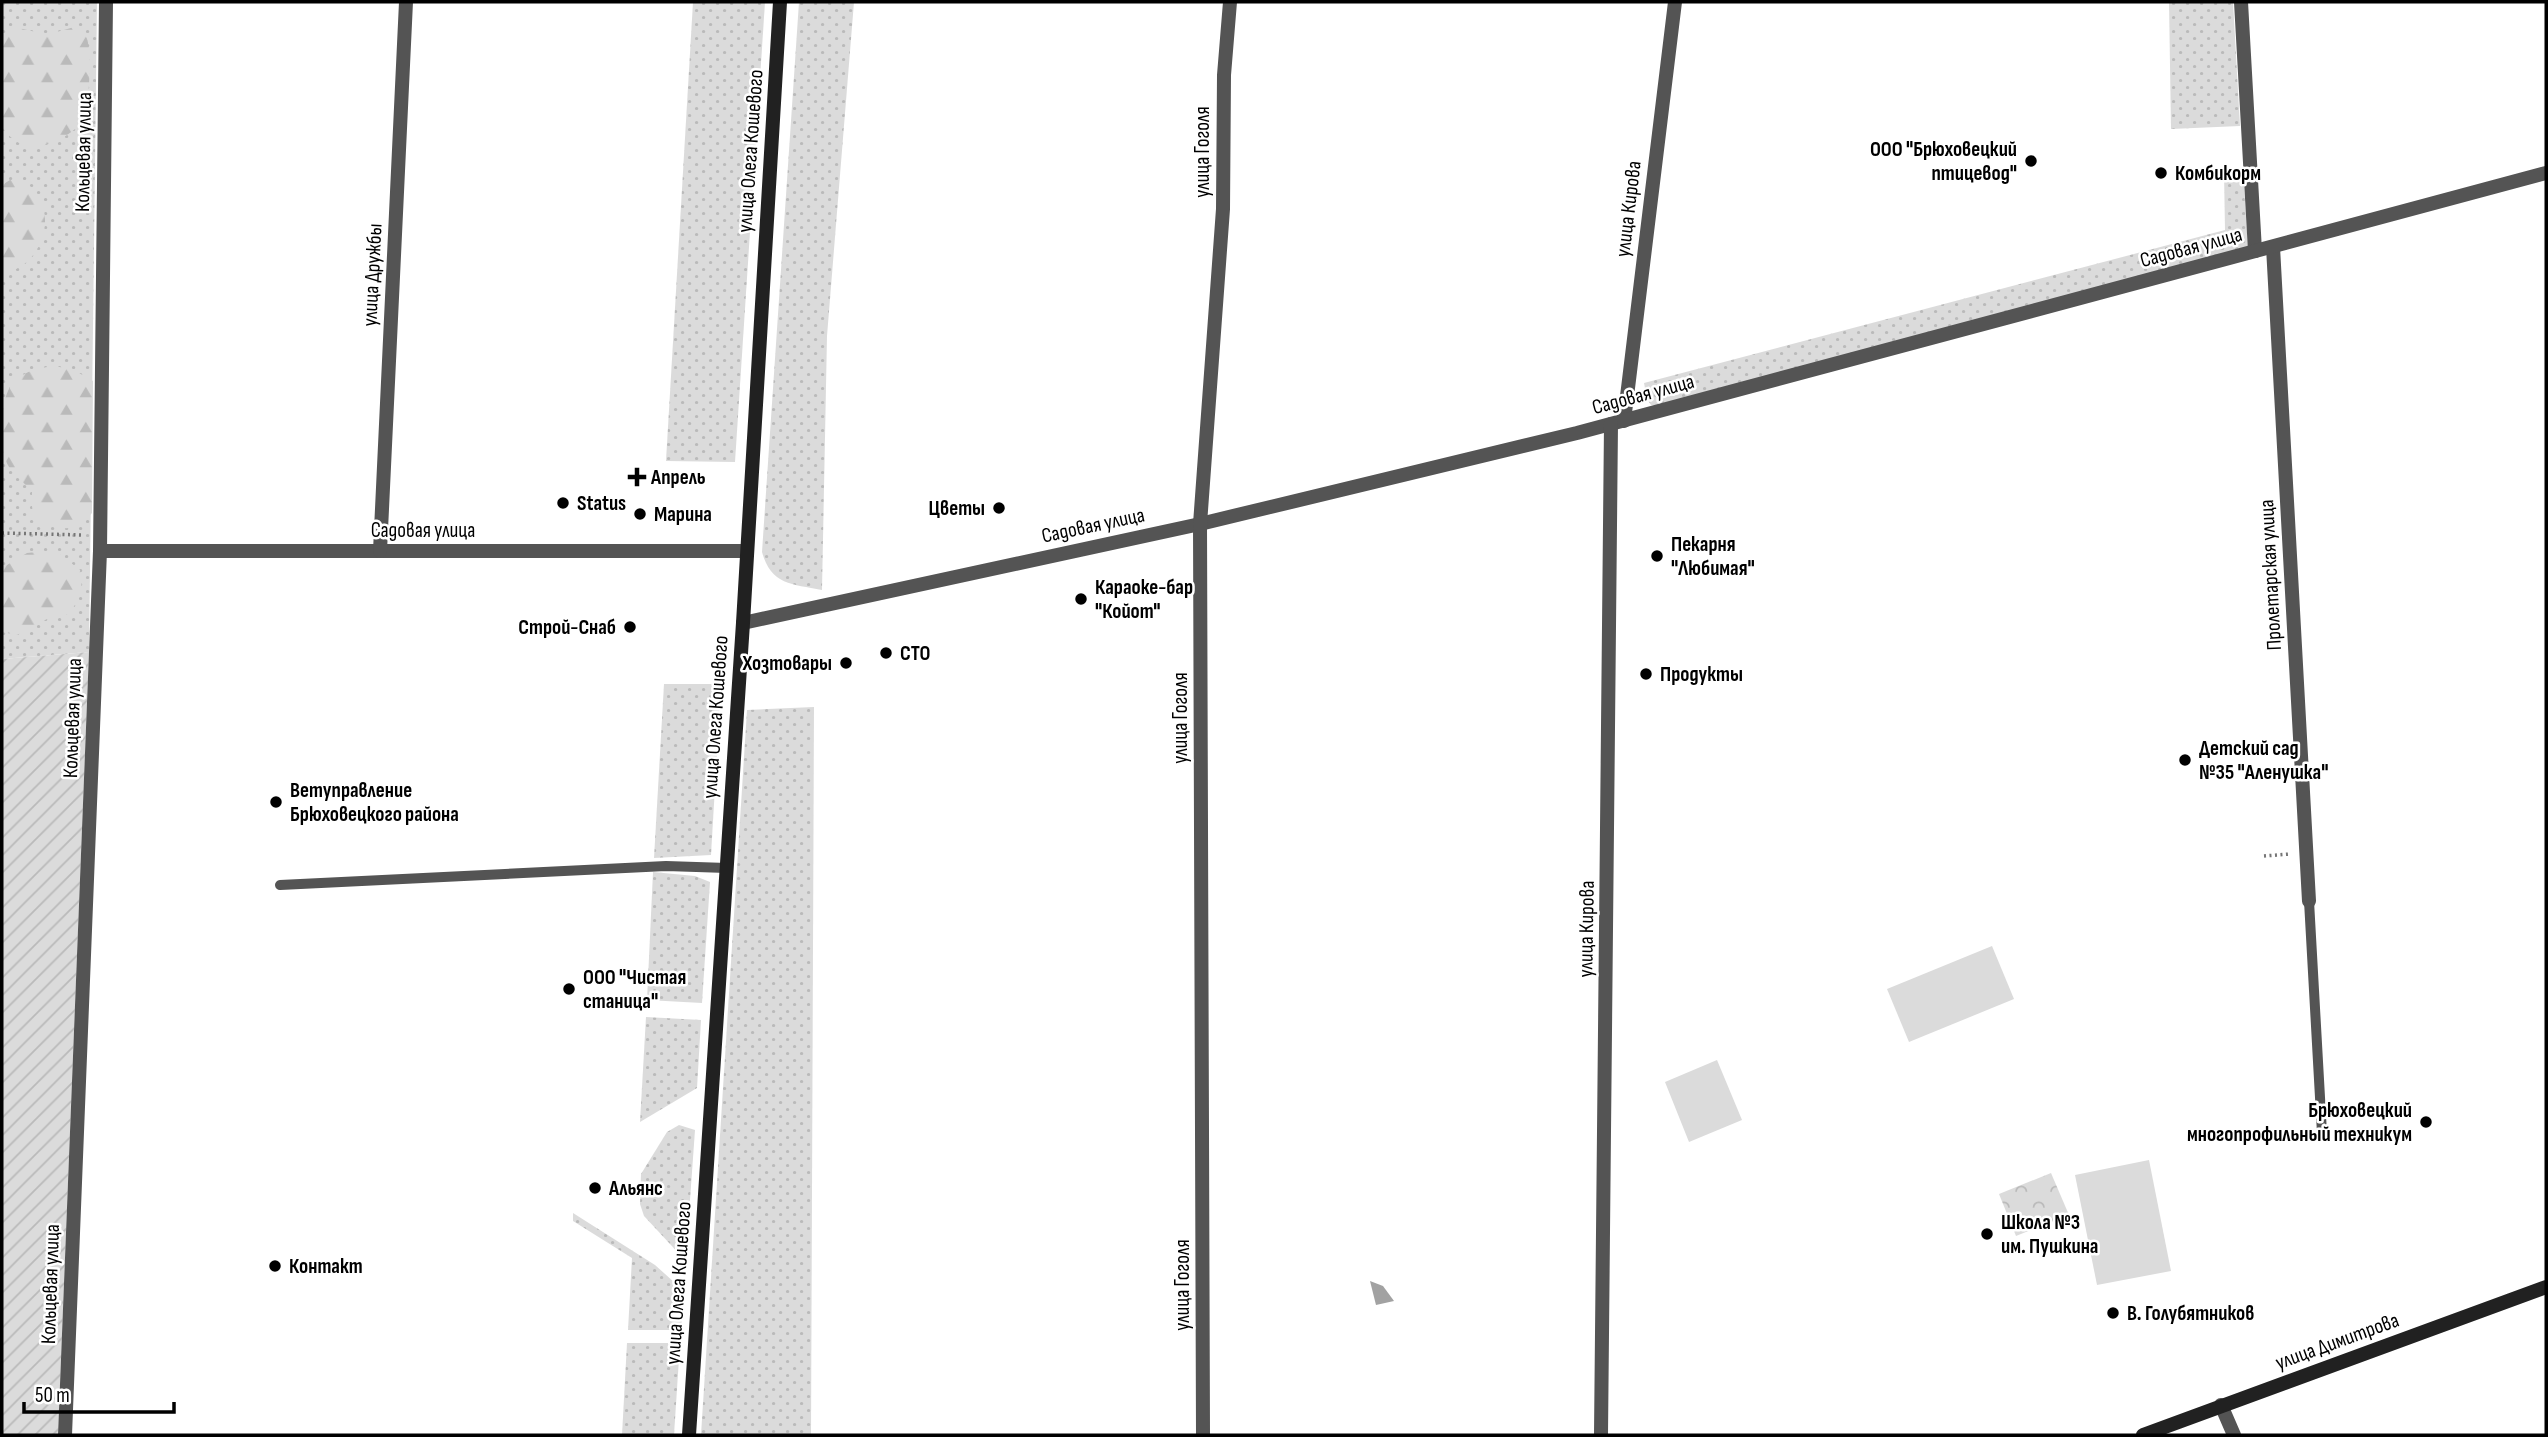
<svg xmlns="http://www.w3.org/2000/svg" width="2548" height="1437" font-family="'Sofia Sans Condensed',sans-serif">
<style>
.grass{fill:url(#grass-dots)}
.forest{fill:url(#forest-firs)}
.park{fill:url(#park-crowns)}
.garden{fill:url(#garden-furrows)}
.pitch{fill:#dbdbdb}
.water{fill:#a2a2a2}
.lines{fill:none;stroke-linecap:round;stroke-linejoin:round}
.path{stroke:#767676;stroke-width:3.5;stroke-dasharray:2 3.5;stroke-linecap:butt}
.lane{stroke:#545454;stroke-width:10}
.street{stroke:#545454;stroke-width:14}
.secondary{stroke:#212121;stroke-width:14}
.poi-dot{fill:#000;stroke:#fff;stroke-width:2.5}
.labels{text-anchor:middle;stroke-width:5;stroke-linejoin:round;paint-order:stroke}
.poi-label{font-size:21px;font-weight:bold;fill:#000;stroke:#fff;text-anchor:start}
.street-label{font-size:21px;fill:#000;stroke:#fff}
</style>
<defs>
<pattern id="grass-dots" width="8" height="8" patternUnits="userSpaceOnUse" patternTransform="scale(1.75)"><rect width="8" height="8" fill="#dbdbdb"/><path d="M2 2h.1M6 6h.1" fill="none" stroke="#bababa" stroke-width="1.8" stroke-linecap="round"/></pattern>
<pattern id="forest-firs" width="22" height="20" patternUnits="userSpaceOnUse" patternTransform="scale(1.75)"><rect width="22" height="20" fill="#dbdbdb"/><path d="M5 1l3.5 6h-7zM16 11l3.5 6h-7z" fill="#bababa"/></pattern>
<pattern id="park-crowns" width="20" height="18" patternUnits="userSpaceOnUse" patternTransform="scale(1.75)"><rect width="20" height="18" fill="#dbdbdb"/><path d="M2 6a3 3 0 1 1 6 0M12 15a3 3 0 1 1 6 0" fill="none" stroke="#bababa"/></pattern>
<pattern id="garden-furrows" width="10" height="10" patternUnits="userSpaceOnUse" patternTransform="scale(1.75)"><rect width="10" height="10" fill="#dbdbdb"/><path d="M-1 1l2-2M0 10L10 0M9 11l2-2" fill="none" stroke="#bababa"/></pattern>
</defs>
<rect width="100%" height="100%" fill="#fff"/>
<g class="grass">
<path d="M2 2H97L89 652 2 659Z"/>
<path d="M693 2H765L735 462 666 461Z"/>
<path d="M799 2H854L827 336 822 590C792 584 771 585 762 552Z"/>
<path d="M2169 2H2233L2240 126 2171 129Z"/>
<path d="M2243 171 2248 248 1659 406 1651 405 1647 399 1644 383 2225 230 2224 172Z"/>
<path d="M664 684H721L711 855 654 858Z"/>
<path d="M814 707 811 1435H701L747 710Z"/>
<path d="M653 872 695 876 710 882 702 1003 647 1000Z"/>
<path d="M646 1017 701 1020 697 1088 640 1122Z"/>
<path d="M679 1125 695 1130 686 1256 683 1258 644 1216 640 1204 641 1174 667 1132Z"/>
<path d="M573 1213 655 1265 684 1291 681 1330H628L632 1258 573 1221Z"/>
<path d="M627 1343H680L674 1435H622Z"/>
</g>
<g class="forest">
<path d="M78 26 84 28C93 46 90 102 83 122 59 145 25 161 2 127V41L8 33 19 28 40 33H53Z"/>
<path d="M10 180C17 181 25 182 31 187 60 214 41 269 2 273V185Z"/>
<path d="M53 366 72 369 93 381 92 513C89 516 85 523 81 525 69 532 40 527 34 515 31 508 32 500 32 492 23 480 9 473 5 458 1 448 2 435 2 424 4 385 13 372 53 366Z"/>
<path d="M47 551 61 555 80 570C84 588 80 599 69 614L47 619 17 635 2 632V568L27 553Z"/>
</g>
<path class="park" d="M2051 1173 2069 1215 2016 1236 1999 1194Z"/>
<path class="garden" d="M89 652 58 1435H2V659Z"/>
<g class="pitch">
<path d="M1992 946 2014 999 1909 1042 1887 989Z"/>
<path d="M1717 1060 1742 1120 1689 1142 1665 1082Z"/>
<path d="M2149 1160 2171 1271 2097 1285 2075 1175Z"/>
</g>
<path class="water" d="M1370 1281 1383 1286 1394 1301 1376 1305Z"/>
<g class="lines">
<g class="path">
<path d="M2 533 84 535"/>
<path d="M2264 856 2290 854"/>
</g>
<g class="lane">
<path d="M280 885 666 866 727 868"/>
<path d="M2309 901 2322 1133"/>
</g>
<g class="street">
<path d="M2241 2 2255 251"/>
<path d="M2273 247 2309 901"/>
<path d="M1624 421 1675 2"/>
<path d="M100 551H746"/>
<path d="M380 551 406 2"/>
<path d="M743 623 1200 524 1577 433 2546 173"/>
<path d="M2221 1405 2234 1435"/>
<path d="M65 1435 100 551 106 2"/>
<path d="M1203 1435 1200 524 1223 209 1224 75 1230 2"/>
<path d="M1601 1435 1611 424"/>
</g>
<g class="secondary">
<path d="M689 1435 743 623 780 2"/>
<path d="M2143 1435 2546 1287"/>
</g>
</g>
<g class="poi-dot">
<circle cx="2031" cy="161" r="7"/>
<circle cx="2161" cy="173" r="7"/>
<path d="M633.5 466.5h7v7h7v7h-7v7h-7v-7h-7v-7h7z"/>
<circle cx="563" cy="503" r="7"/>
<circle cx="999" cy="508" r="7"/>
<circle cx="640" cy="514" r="7"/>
<circle cx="1657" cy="556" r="7"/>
<circle cx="1081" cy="599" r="7"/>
<circle cx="630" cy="627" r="7"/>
<circle cx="886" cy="653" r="7"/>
<circle cx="846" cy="663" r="7"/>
<circle cx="1646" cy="674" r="7"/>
<circle cx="2185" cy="760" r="7"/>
<circle cx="276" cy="802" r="7"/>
<circle cx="569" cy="989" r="7"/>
<circle cx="2426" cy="1122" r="7"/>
<circle cx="595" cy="1188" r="7"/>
<circle cx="1987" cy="1234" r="7"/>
<circle cx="275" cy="1266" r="7"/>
<circle cx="2113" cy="1313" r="7"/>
</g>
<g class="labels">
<g class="poi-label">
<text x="2017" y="156" text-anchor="end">ООО "Брюховецкий<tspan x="2017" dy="24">птицевод"</tspan></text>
<text x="2175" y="180">Комбикорм</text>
<text x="651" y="484">Апрель</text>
<text x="577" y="510">Status</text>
<text x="985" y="515" text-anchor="end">Цветы</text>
<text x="654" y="521">Марина</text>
<text x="1671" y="551">Пекарня<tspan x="1671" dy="24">"Любимая"</tspan></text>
<text x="1095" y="594">Караоке-бар<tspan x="1095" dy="24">"Койот"</tspan></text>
<text x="616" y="634" text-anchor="end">Строй-Снаб</text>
<text x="900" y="660">СТО</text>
<text x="832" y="670" text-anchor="end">Хозтовары</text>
<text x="1660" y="681">Продукты</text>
<text x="2199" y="755">Детский сад<tspan x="2199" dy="24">№35 "Аленушка"</tspan></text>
<text x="290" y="797">Ветуправление<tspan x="290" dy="24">Брюховецкого района</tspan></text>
<text x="583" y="984">ООО "Чистая<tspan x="583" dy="24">станица"</tspan></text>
<text x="2412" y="1117" text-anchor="end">Брюховецкий<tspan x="2412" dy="24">многопрофильный техникум</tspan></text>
<text x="609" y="1195">Альянс</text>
<text x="2001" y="1229">Школа №3<tspan x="2001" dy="24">им. Пушкина</tspan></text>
<text x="289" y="1273">Контакт</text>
<text x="2127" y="1320">В. Голубятников</text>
</g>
<g class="street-label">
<text transform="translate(750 151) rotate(-86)" y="7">улица Олега Кошевого</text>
<text transform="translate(83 152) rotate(-89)" y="7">Кольцевая улица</text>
<text transform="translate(1202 152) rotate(-90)" y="7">улица Гоголя</text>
<text transform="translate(1628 209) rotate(-83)" y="7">улица Кирова</text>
<text transform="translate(2191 247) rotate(-15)" y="7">Садовая улица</text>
<text transform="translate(372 275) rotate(-87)" y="7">улица Дружбы</text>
<text transform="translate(1643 394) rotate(-15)" y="7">Садовая улица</text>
<text transform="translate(1093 525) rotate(-12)" y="7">Садовая улица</text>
<text x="423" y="537">Садовая улица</text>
<text transform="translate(2270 575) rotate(-93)" y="7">Пролетарская улица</text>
<text transform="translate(715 717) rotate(-86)" y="7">улица Олега Кошевого</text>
<text transform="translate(72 718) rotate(-88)" y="7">Кольцевая улица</text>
<text transform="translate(1180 718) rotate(-90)" y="7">улица Гоголя</text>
<text transform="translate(1586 929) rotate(-89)" y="7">улица Кирова</text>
<text transform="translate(678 1283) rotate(-86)" y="7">улица Олега Кошевого</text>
<text transform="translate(50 1284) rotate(-88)" y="7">Кольцевая улица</text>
<text transform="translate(1182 1285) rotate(-90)" y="7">улица Гоголя</text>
<text transform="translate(2337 1341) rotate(-20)" y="7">улица Димитрова</text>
</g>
</g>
<rect width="2548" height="1437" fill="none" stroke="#000000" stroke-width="7"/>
<path d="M24 1402v10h150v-10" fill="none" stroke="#000000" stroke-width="3.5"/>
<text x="35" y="1402" font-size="21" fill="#000000" stroke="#ffffff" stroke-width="5" paint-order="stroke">50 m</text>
</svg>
